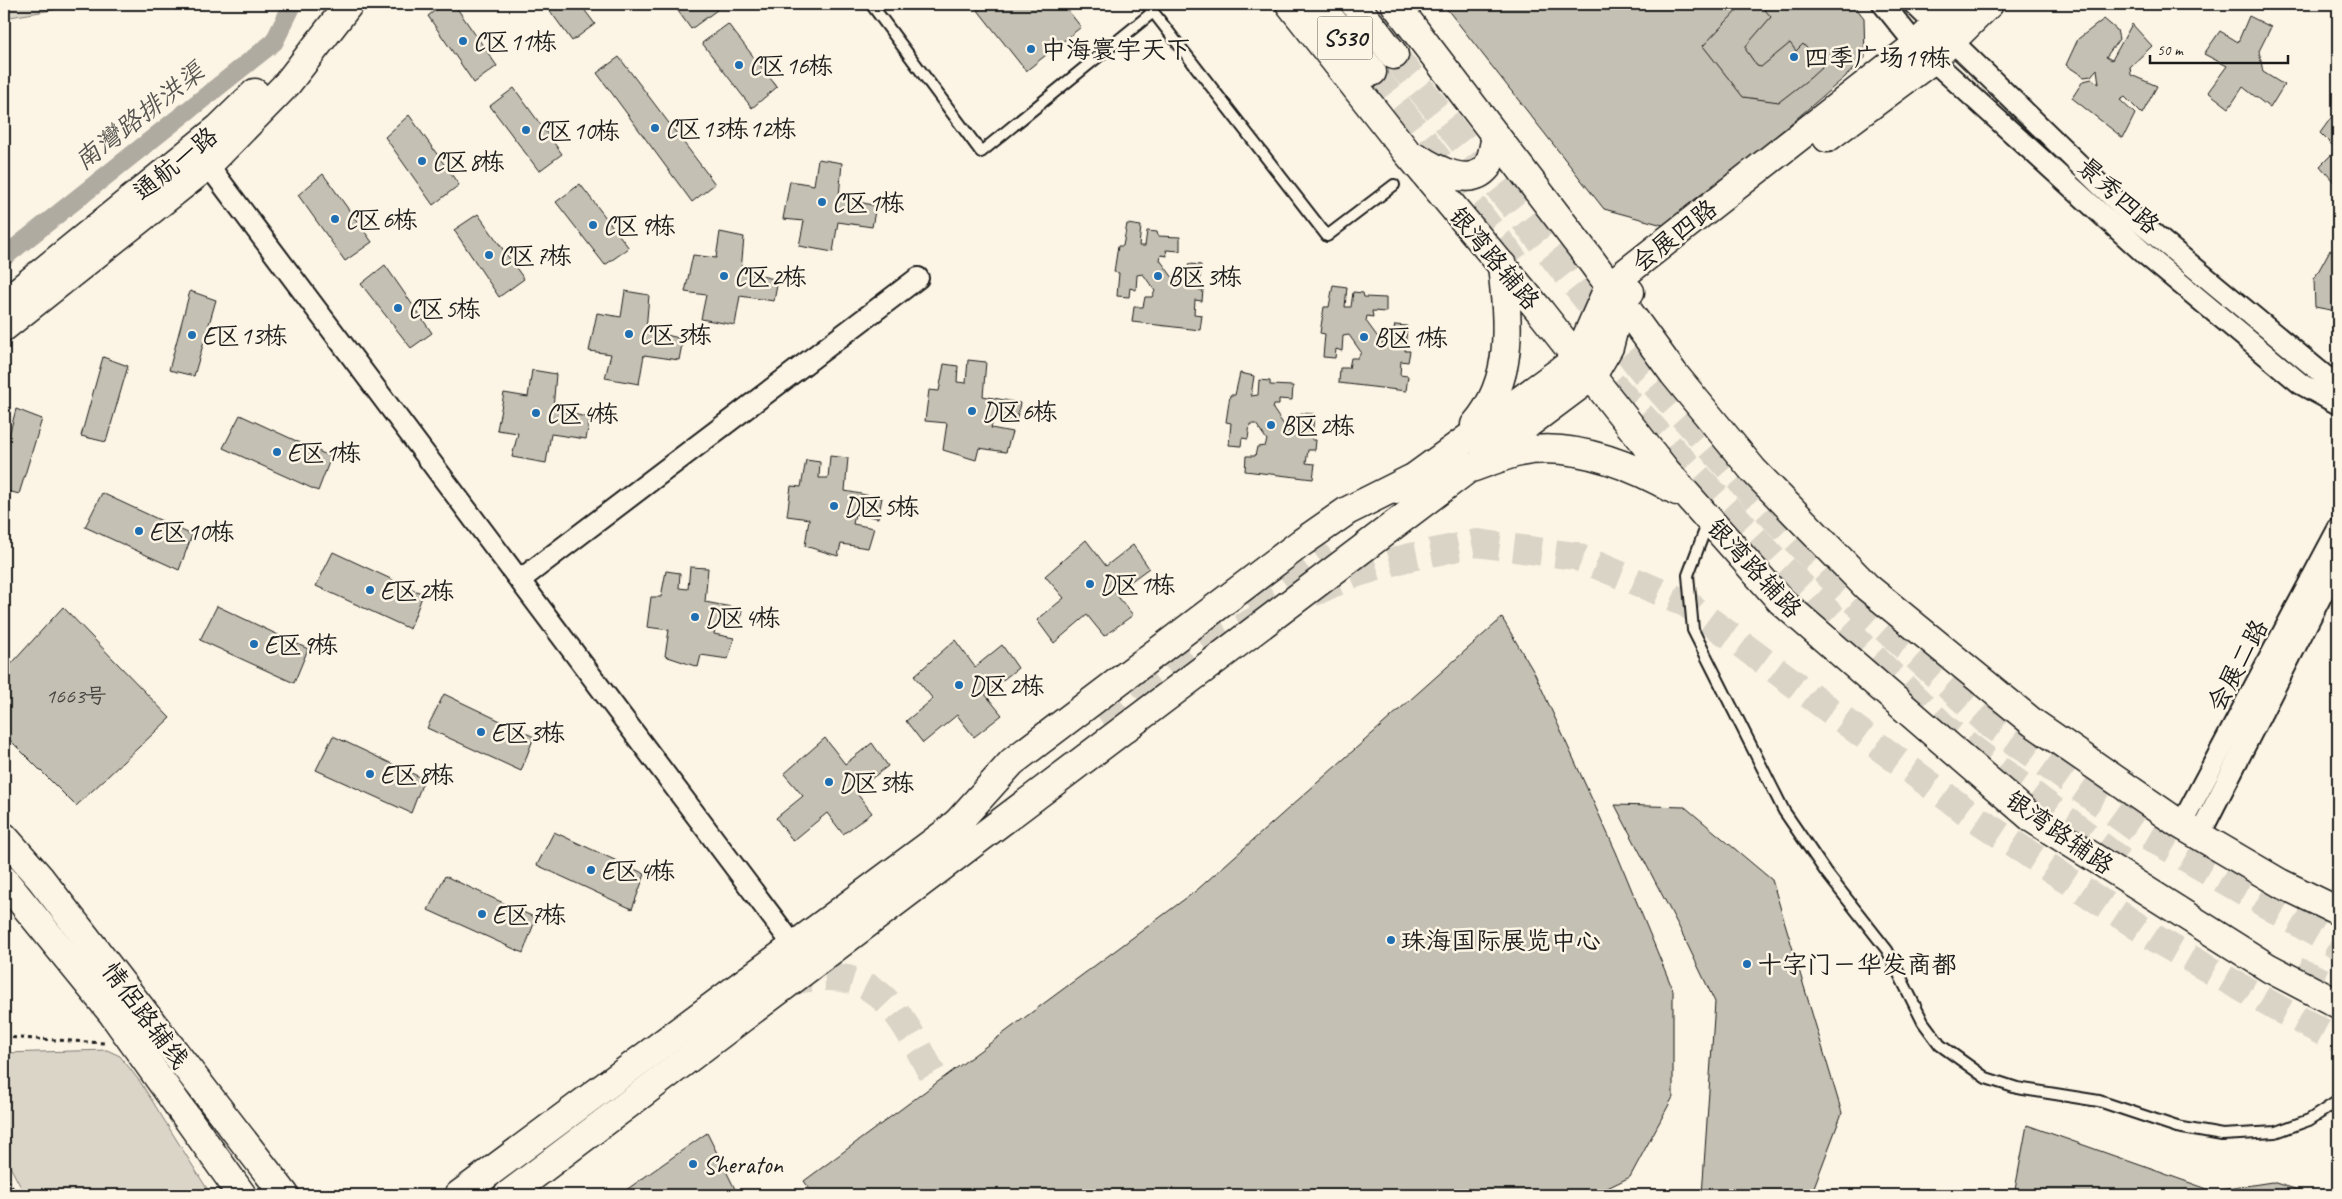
<svg xmlns="http://www.w3.org/2000/svg" width="2342" height="1199" font-family="Caveat,'LXGW WenKai TC',sans-serif">
<style>
.green{fill:#dbd5c8;stroke:#7c7872}
.lines{fill:none;stroke-linecap:round;stroke-linejoin:round}
.canal{stroke:#b0aba1;stroke-width:19}
.building{fill:#c4c0b3;stroke:#1c1c1c}
.secondary-tunnel{stroke:#dad4c7;stroke-width:28;stroke-dasharray:28 14;stroke-linecap:butt}
.trunk-tunnel{stroke:#dad4c7;stroke-width:28;stroke-dasharray:28 14;stroke-linecap:butt}
.service-casing{stroke:#1c1c1c;stroke-width:14}
.minor-casing{stroke:#1c1c1c;stroke-width:24}
.secondary-casing{stroke:#1c1c1c;stroke-width:31}
.trunk-casing{stroke:#1c1c1c;stroke-width:31}
.path{stroke:#1c1c1c;stroke-width:3;stroke-dasharray:4 4;stroke-linecap:butt}
.service{stroke:#fcf5e5;stroke-width:10}
.minor{stroke:#fcf5e5;stroke-width:20}
.secondary{stroke:#fcf5e5;stroke-width:28}
.trunk{stroke:#fcf5e5;stroke-width:28}
.poi-dot{fill:#1f6fb2;stroke:#fcf5e5;stroke-width:2}
.labels{text-anchor:middle;stroke-width:5;stroke-linejoin:round;paint-order:stroke}
.number-label{font-size:22px;fill:#464542}
.shield{fill:#fcf5e5;stroke:#5f5d58;stroke-width:1}
.shield-label{font-size:24px;font-weight:bold;fill:#1c1c1c}
.poi-label{font-size:25px;fill:#1c1c1c;stroke:#fcf5e5;text-anchor:start}
.street-label{font-size:25px;fill:#1c1c1c;stroke:#fcf5e5}
.water-label{font-size:26px;font-style:italic;fill:#575551;stroke:#fcf5e5}
</style>
<rect width="100%" height="100%" fill="#fcf5e5"/>
<filter id="ink" filterUnits="userSpaceOnUse"><feTurbulence type="fractalNoise" baseFrequency=".02" numOctaves="2"/><feDisplacementMap in="SourceGraphic" scale="10" xChannelSelector="R" yChannelSelector="G"/><feConvolveMatrix kernelMatrix="1 2 1 2 8 2 1 2 1" color-interpolation-filters="sRGB"/></filter>
<g filter="url(#ink)">
<g class="green">
<path d="M4 4H60L58 9 4 18Z"/>
<path d="M107 1050 120 1056 141 1083 211 1195H25L4 1155V1053Z"/>
</g>
<g class="lines">
<path class="canal" d="M4 257 274 42 293 4"/>
</g>
<g class="building">
<path d="M443 4H454L497 66 474 83 428 16Z"/>
<path d="M545 4H580L595 24 572 41Z"/>
<path d="M673 4H712L717 10 691 29Z"/>
<path d="M973 4H1063L1081 27 1026 71Z"/>
<path d="M1443 4H1853L1864 18 1865 58 1844 78 1670 227 1604 209Z"/>
<path d="M1743 4H1760L1771 17 1746 46V50L1757 66 1761 67 1790 43 1796 51 1803 44 1821 63 1822 67 1810 78 1779 102 1743 97 1703 46Z"/>
<path d="M2249 16 2271 27 2259 51 2263 72 2284 85 2270 108 2243 87 2229 108 2208 92 2227 66 2204 54 2220 31 2238 42Z"/>
<path d="M2104 19 2117 30 2119 39 2106 57 2112 60 2132 24 2152 46 2130 67 2131 75 2157 86 2142 114 2125 97 2120 100 2135 114 2123 138 2072 98 2083 81 2092 79 2099 84 2097 69 2091 76 2084 77 2066 65 2078 39Z"/>
<path d="M728 24 777 87 752 108 702 43Z"/>
<path d="M619 57 715 184 692 202 597 73Z"/>
<path d="M514 88 562 154 539 171 490 106Z"/>
<path d="M2338 108V148H2335L2320 133Z"/>
<path d="M409 115 459 185 433 205 385 137Z"/>
<path d="M2334 152H2338V187L2320 166Z"/>
<path d="M818 159 842 163 839 197 876 206 872 227 838 222 833 252 799 246 804 221 783 219 790 181 814 185Z"/>
<path d="M323 174 372 242 345 261 298 195Z"/>
<path d="M580 184 629 248 605 265 556 202Z"/>
<path d="M478 214 524 279 499 297 454 230Z"/>
<path d="M1127 224 1141 226 1139 246H1145L1147 231 1157 232 1158 236 1180 237V251L1166 250 1167 256 1161 255 1160 260 1176 282H1181V277H1185L1189 264 1201 265 1199 290H1203L1202 301 1195 300 1194 314 1202 315 1200 330 1132 322 1134 307H1143L1145 297H1152L1155 291 1143 274 1137 275 1136 290 1130 288 1129 297 1117 296 1119 273 1114 272 1118 246H1123Z"/>
<path d="M720 232 744 237 741 271 778 280 774 301 740 296 735 325 701 319 706 295 685 292 693 255 716 258Z"/>
<path d="M2330 250 2338 252V309L2336 311 2315 307 2314 279Z"/>
<path d="M385 265 432 333 411 348 361 284Z"/>
<path d="M1333 285 1347 287 1345 307H1351L1353 292 1363 293 1364 297 1386 298V312L1372 311 1373 317 1367 316 1366 321 1382 343H1387V338H1392L1395 325 1407 326 1405 351H1410L1408 362 1401 361 1400 375 1408 376 1406 391 1339 383 1340 368H1349L1351 358H1358L1361 352 1349 335 1343 336 1342 351 1336 349 1335 358 1323 357 1325 334 1320 333 1324 307H1329Z"/>
<path d="M190 291 216 300 194 376 169 370Z"/>
<path d="M625 291 649 295 646 330 683 339 679 360 644 355 639 384 605 378 611 354 589 351 597 313 621 317Z"/>
<path d="M2338 314V335L2334 334Z"/>
<path d="M103 357 128 366 106 442 81 436Z"/>
<path d="M968 360 986 362 983 396 1020 403 1016 422 994 418 991 428 1012 432 1006 452 979 448 976 460 943 450 947 423 925 421 929 390 939 391 944 364 958 366 957 382 966 383Z"/>
<path d="M532 370 556 374 553 409 590 418 586 439 551 434 546 463 512 457 518 433 497 430 504 393 528 397Z"/>
<path d="M1240 373 1254 376 1251 396 1258 395 1259 380 1270 381V385L1293 386 1292 400 1279 399V405H1274L1273 409 1288 431H1294L1293 427H1298L1301 413 1314 414 1312 440H1316L1315 450H1308L1306 463 1315 464 1313 479 1245 471 1246 456H1255L1257 447 1265 446 1267 440 1256 424H1250L1248 439 1242 438 1241 446 1229 445 1231 423 1226 422 1230 395H1235Z"/>
<path d="M16 409 42 419 19 494 4 490V455Z"/>
<path d="M240 415 331 457 318 491 223 448Z"/>
<path d="M830 456 848 458 845 491 882 498 878 518 855 514 853 524 874 528 868 548 841 544 838 556 805 546 809 519 787 516 791 486 801 487 806 460 820 462 819 478H828Z"/>
<path d="M102 493 192 535 179 570 85 527Z"/>
<path d="M1086 540 1106 566 1133 545 1149 568 1115 593 1133 615 1104 636 1087 615 1054 643 1037 620 1064 598 1045 576Z"/>
<path d="M333 552 423 594 410 629 316 586Z"/>
<path d="M690 567 708 568 705 602 742 609 739 629 716 625 714 634 734 638 728 659 701 655 698 667 665 656 669 630 647 627 651 597H661L666 571 680 573 679 588 688 589Z"/>
<path d="M217 606 308 649 294 683 200 640Z"/>
<path d="M63 607 170 718 76 806 4 734V672Z"/>
<path d="M1502 618 1535 674 1616 852 1673 990V1097L1630 1177 1593 1195H814L804 1181 1197 890Z"/>
<path d="M955 640 975 667 1002 645 1018 668 985 694 1002 715 974 737 957 715 923 743 906 721 933 699 914 676Z"/>
<path d="M444 694 534 737 521 771 427 728Z"/>
<path d="M333 736 424 779 411 813 316 770Z"/>
<path d="M825 738 845 764 872 743 888 766 855 791 872 813 843 834 827 813 793 841 776 818 803 796 784 774Z"/>
<path d="M1615 805 1685 807 1772 880 1842 1113 1811 1195H1702L1715 1002 1679 927Z"/>
<path d="M554 832 645 874 632 909 537 865Z"/>
<path d="M445 876 536 918 523 953 428 910Z"/>
<path d="M2027 1125 2213 1191 2272 1182 2315 1195H2014Z"/>
<path d="M707 1133 738 1195H619Z"/>
</g>
<g class="lines">
<g class="secondary-tunnel">
<path d="M1312 593 1355 574 1406 558 1477 543 1575 556 1630 579 1687 604 1975 818 2161 942 2277 1008 2338 1040"/>
<path d="M1246 602 1325 543"/>
<path d="M1106 727 1215 641 1258 619"/>
<path d="M784 985C799 978 812 977 829 977 890 977 911 1036 937 1083"/>
<path d="M484 1195 541 1154"/>
</g>
<g class="trunk-tunnel">
<path d="M1394 55 1644 372 1762 505 1847 594 1991 725 2143 833 2338 946"/>
<path d="M1372 72 1520 268"/>
<path d="M1612 384 1774 559 1946 729 2125 864"/>
<path d="M2297 971 2338 988"/>
</g>
<defs>
<g id="service">
<path d="M871 4 981 152 1153 12"/>
<path d="M1147 4 1327 236 1394 185"/>
<path d="M1708 522 1688 575 1693 630 1784 811 1825 871 1887 950 1923 1022 1940 1045 1986 1078 2017 1088 2099 1101 2177 1127 2222 1135 2276 1132 2309 1120 2338 1101"/>
</g>
<g id="minor">
<path d="M1883 4 1916 45 2145 254 2301 384 2338 404"/>
<path d="M1914 4 2132 216 2325 376 2338 382"/>
<path d="M208 165 794 946"/>
<path d="M520 580 918 278"/>
<path d="M2181 825 2338 529"/>
<path d="M2199 836 2338 563"/>
</g>
<g id="secondary">
<path d="M1290 4 1406 151 1540 311 1666 471 1781 601 2033 819 2269 968 2338 1004"/>
<path d="M1395 4 1593 263 1674 374 1753 470 1867 587 2032 722 2181 825 2280 883 2338 911"/>
<path d="M1827 138 1932 60 1989 4"/>
<path d="M1418 158C1436 170 1470 188 1487 167 1492 160 1494 145 1496 136"/>
<path d="M4 303 219 128 255 93"/>
<path d="M4 327 208 165 287 84 349 4"/>
<path d="M1475 425C1515 379 1508 321 1502 265"/>
<path d="M1485 456 1592 376 1609 347 1621 301 1630 292"/>
<path d="M1397 490 1577 359 1609 286 1916 45 1959 4"/>
<path d="M4 837 40 878 285 1195"/>
<path d="M4 880 113 1014 242 1195"/>
<path d="M459 1195 943 835 958 822 1012 762 1301 543 1347 511 1411 479"/>
<path d="M508 1195 1468 469C1484 464 1502 456 1519 452 1573 441 1631 465 1677 491"/>
</g>
<g id="trunk">
<path d="M1319 4 1372 72"/>
<path d="M1355 4 1394 55"/>
</g>
</defs>
<use href="#service" class="service-casing"/>
<use href="#minor" class="minor-casing"/>
<use href="#secondary" class="secondary-casing"/>
<use href="#trunk" class="trunk-casing"/>
<g class="path">
<path d="M4 1037 105 1043"/>
<path d="M4 1172 16 1195"/>
</g>
<use href="#service" class="service"/>
<use href="#minor" class="minor"/>
<use href="#secondary" class="secondary"/>
<use href="#trunk" class="trunk"/>
</g>
</g>
<g class="poi-dot">
<circle cx="463" cy="41" r="5"/>
<circle cx="1031" cy="49" r="5"/>
<circle cx="1794" cy="57" r="5"/>
<circle cx="739" cy="65" r="5"/>
<circle cx="655" cy="128" r="5"/>
<circle cx="526" cy="130" r="5"/>
<circle cx="422" cy="161" r="5"/>
<circle cx="822" cy="202" r="5"/>
<circle cx="335" cy="219" r="5"/>
<circle cx="593" cy="225" r="5"/>
<circle cx="489" cy="255" r="5"/>
<circle cx="724" cy="276" r="5"/>
<circle cx="1158" cy="276" r="5"/>
<circle cx="398" cy="308" r="5"/>
<circle cx="629" cy="334" r="5"/>
<circle cx="192" cy="335" r="5"/>
<circle cx="1364" cy="337" r="5"/>
<circle cx="972" cy="411" r="5"/>
<circle cx="536" cy="413" r="5"/>
<circle cx="1271" cy="425" r="5"/>
<circle cx="277" cy="452" r="5"/>
<circle cx="834" cy="506" r="5"/>
<circle cx="139" cy="531" r="5"/>
<circle cx="1090" cy="584" r="5"/>
<circle cx="370" cy="590" r="5"/>
<circle cx="695" cy="617" r="5"/>
<circle cx="254" cy="644" r="5"/>
<circle cx="959" cy="685" r="5"/>
<circle cx="481" cy="732" r="5"/>
<circle cx="370" cy="774" r="5"/>
<circle cx="829" cy="782" r="5"/>
<circle cx="591" cy="870" r="5"/>
<circle cx="482" cy="914" r="5"/>
<circle cx="1391" cy="940" r="5"/>
<circle cx="1747" cy="964" r="5"/>
<circle cx="693" cy="1164" r="5"/>
</g>
<g class="labels">
<g class="number-label">
<text x="76" y="703">1663号</text>
</g>
<rect class="shield" x="1317.5" y="16.5" width="55" height="43" rx="4"/>
<g class="shield-label">
<text x="1345" y="46">S530</text>
</g>
<g class="poi-label">
<text x="473" y="50">C区11栋</text>
<text x="1041" y="58">中海寰宇天下</text>
<text x="1804" y="66">四季广场19栋</text>
<text x="749" y="74">C区16栋</text>
<text x="665" y="137">C区13栋12栋</text>
<text x="536" y="139">C区10栋</text>
<text x="432" y="170">C区8栋</text>
<text x="832" y="211">C区1栋</text>
<text x="345" y="228">C区6栋</text>
<text x="603" y="234">C区9栋</text>
<text x="499" y="264">C区7栋</text>
<text x="734" y="285">C区2栋</text>
<text x="1168" y="285">B区3栋</text>
<text x="408" y="317">C区5栋</text>
<text x="639" y="343">C区3栋</text>
<text x="202" y="344">E区13栋</text>
<text x="1374" y="346">B区1栋</text>
<text x="982" y="420">D区6栋</text>
<text x="546" y="422">C区4栋</text>
<text x="1281" y="434">B区2栋</text>
<text x="287" y="461">E区1栋</text>
<text x="844" y="515">D区5栋</text>
<text x="149" y="540">E区10栋</text>
<text x="1100" y="593">D区1栋</text>
<text x="380" y="599">E区2栋</text>
<text x="705" y="626">D区4栋</text>
<text x="264" y="653">E区9栋</text>
<text x="969" y="694">D区2栋</text>
<text x="491" y="741">E区3栋</text>
<text x="380" y="783">E区8栋</text>
<text x="839" y="791">D区3栋</text>
<text x="601" y="879">E区4栋</text>
<text x="492" y="923">E区7栋</text>
<text x="1401" y="949">珠海国际展览中心</text>
<text x="1757" y="973">十字门－华发商都</text>
<text x="703" y="1173">Sheraton</text>
</g>
<g class="street-label">
<text transform="translate(175 163) rotate(-39)" y="9">通航一路</text>
<text transform="translate(2119 195) rotate(42)" y="9">景秀四路</text>
<text transform="translate(1674 235) rotate(-38)" y="9">会展四路</text>
<text transform="translate(1495 258) rotate(50)" y="9">银湾路辅路</text>
<text transform="translate(1755 568) rotate(47)" y="9">银湾路辅路</text>
<text transform="translate(2237 665) rotate(-62)" y="9">会展二路</text>
<text transform="translate(2060 832) rotate(35)" y="9">银湾路辅路</text>
<text transform="translate(146 1015) rotate(53)" y="9">情侣路辅线</text>
</g>
<g class="water-label">
<text transform="translate(139 116) rotate(-38)" y="9">南灣路排洪渠</text>
</g>
</g>
<rect width="2342" height="1199" fill="none" stroke="#fcf5e5" stroke-width="20"/>
<rect x="10" y="10" width="2322" height="1179" fill="none" stroke="#1c1c1c" stroke-width="2" filter="url(#ink)"/>
<path d="M2150 55v8h138v-8" fill="none" stroke="#1c1c1c" stroke-width="2.5"/>
<text x="2157" y="55" font-size="15" fill="#1c1c1c" stroke="#fcf5e5" stroke-width="4" paint-order="stroke">50 m</text>
</svg>
